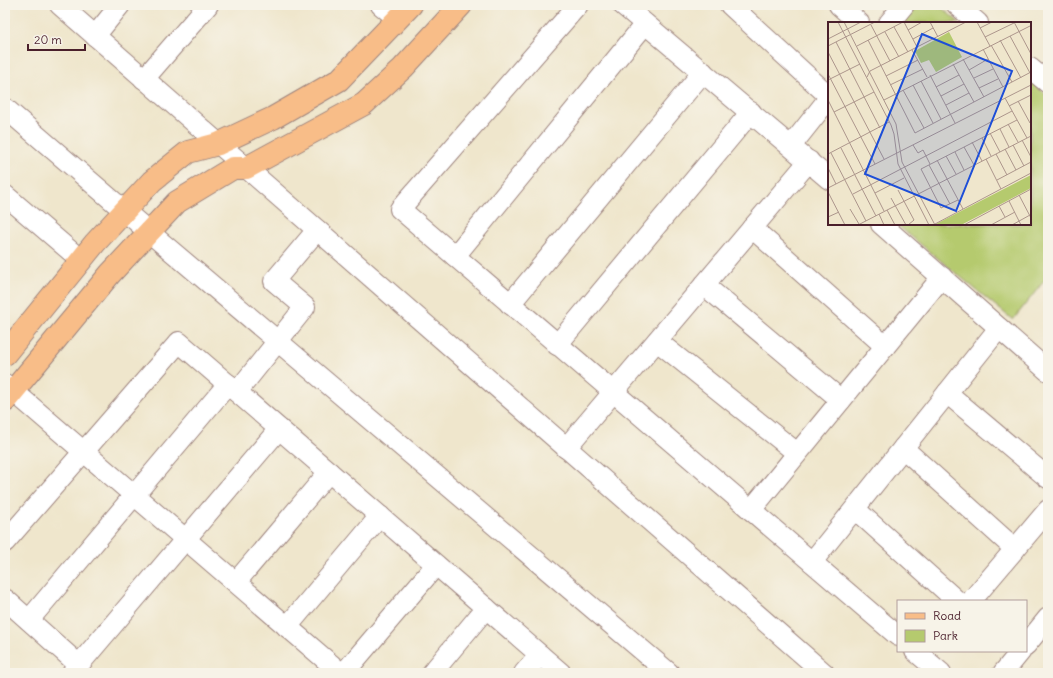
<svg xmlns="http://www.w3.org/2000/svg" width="1053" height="678" font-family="Delius,sans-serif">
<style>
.green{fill:#b5ca6e;stroke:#80744c}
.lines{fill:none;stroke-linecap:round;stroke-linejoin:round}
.minor-casing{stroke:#9c827c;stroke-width:22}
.major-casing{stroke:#9c827c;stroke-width:24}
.minor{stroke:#fff;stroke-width:20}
.major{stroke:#f8bd88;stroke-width:22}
.inset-road{fill:none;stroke:#ad968c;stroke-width:1}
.view{fill:#1d4ed8;fill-opacity:0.15;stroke:#1d4ed8;stroke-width:2}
.inset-edge{fill:none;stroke:#4a1f2b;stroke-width:2}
</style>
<rect width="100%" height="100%" fill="#f7f3e8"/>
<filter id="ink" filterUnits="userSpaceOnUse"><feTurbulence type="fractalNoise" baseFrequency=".025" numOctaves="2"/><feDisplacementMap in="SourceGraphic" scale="8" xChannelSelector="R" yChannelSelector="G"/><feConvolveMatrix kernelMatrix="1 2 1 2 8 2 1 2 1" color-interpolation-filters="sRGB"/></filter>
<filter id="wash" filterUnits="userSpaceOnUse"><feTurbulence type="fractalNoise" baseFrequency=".012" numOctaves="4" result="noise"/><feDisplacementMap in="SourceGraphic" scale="16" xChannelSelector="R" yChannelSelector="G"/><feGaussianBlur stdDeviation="0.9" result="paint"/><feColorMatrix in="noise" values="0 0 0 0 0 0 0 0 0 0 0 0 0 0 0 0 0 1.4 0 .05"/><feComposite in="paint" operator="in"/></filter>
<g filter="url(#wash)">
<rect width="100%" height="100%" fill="#efe6cc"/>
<g class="green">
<path d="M918 5H938L960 23H902Z"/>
<path d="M1030 81 1048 96V276L1013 320 896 224H1030Z"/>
</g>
</g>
<g filter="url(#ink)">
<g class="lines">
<defs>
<g id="minor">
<path d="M60 5 824 673"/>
<path d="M381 5 398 19"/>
<path d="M578 5 400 209 898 636"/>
<path d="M623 5 829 179"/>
<path d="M730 5 829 96"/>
<path d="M839 5 859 23"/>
<path d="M957 5 978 23"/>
<path d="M889 23 904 5"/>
<path d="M95 36 120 5"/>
<path d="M1030 68 1048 83"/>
<path d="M144 79 208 5"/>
<path d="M5 108 149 232 669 673"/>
<path d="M791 146 829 98"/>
<path d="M5 195 81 260"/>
<path d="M881 224 1048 371"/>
<path d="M752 228 885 346"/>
<path d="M455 256 645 24"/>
<path d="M704 285 841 400"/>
<path d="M510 304 703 72"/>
<path d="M657 341 797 453"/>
<path d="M557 345 751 112"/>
<path d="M5 384 341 673"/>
<path d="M237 392 305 307 274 281 317 230"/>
<path d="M947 393 1048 478"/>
<path d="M566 448 809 161"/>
<path d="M903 448 1015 549"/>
<path d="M855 509 957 601"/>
<path d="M751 510 942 277"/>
<path d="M5 542 179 342 561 673"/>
<path d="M812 562 999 328"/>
<path d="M236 582 329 472"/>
<path d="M5 599 79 665"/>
<path d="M971 601 1048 510"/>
<path d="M29 620 228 384"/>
<path d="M287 627 380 516"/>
<path d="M1026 645 1048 618"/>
<path d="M915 651 941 673"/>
<path d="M72 673 279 429"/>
<path d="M344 673 436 565"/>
<path d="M432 673 486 608"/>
<path d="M524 673 540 655"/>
<path d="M1003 673 1021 651"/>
</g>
<g id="major">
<path d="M5 354 95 243 152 181 188 152 218 144 273 118 339 80 411 5"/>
<path d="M5 401 110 274 177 202 233 168H246L364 104 403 68 461 5"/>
</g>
</defs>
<use href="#minor" class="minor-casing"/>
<use href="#major" class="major-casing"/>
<use href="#minor" class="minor"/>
<use href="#major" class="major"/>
</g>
</g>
<g transform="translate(828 22)">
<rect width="203" height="203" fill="#efe6cc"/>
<path d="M121 10 134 35 108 50 101 38 93 41 87 29ZM203 153V166L135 202 106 203Z" fill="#b5ca6e"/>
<path class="inset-road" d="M10 0 63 103 66 112 70 142 101 203M16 0 68 102 74 140 107 203M76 0 89 25M102 0 110 15M149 0 162 24M186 0 203 32M43 3 62 39M66 5 80 30M152 6 164 0M80 8 94 0M57 10 71 35M182 14 202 51M157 15 186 1M0 17 33 0M85 17 105 6M40 18 87 111 203 50M172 18 193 56M8 20 52 106M163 23 184 60M0 24 47 0M29 24 75 0M155 27 175 65M84 28 99 55M0 30 56 137M135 37 156 75M125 42 146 80M141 48 160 37M0 52 47 142M102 53 127 101M58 54 90 38M39 55 42 49 138 0M146 56 165 47M0 58 32 42M93 59 113 97M62 63 95 47M85 63 105 101M108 65 131 53M151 66 170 57M75 68 96 106M113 74 136 62M177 76 199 116M0 78 56 189M56 78 202 4M190 79 202 101M118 83 141 71M181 84 203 73M6 90 46 70M180 102 190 120M172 107 181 125M162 111 172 130M154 116 163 134M194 118 203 135M144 120 154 139M85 123 90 131 95 128 102 142M185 123 196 144M136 125 146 143M13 126 48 194M177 127 188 148M127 130 136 148M3 131 38 199M0 132 61 100M168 132 179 153M118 134 128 152M158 137 173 167M109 138 135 187M101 143 122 182M0 146 8 162M169 158 203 140M0 166 203 63M70 168 86 198 80 203M0 170 17 203M47 171 76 156M25 172 184 89M191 173 203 196M63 176 78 203M130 178 113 186 93 147 189 98M181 179 193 203M171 184 177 195M22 187 31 202M59 188 67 203M51 192 56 203M0 195 11 190M107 202 203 151M30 203 203 114M136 203 203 167M163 203 187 190M184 203 202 193"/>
<path class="view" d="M94 12 184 49 128 189 37 152Z"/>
<rect width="203" height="203" class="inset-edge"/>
</g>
<rect width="1053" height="678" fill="none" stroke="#f7f3e8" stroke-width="20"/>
<rect x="897" y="600" width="130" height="52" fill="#f7f3e8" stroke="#b29e9c"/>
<rect x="905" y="613" width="20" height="6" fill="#f8bd88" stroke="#b29e9c"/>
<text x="933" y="620" font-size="12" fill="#4a1f2b">Road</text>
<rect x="905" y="630" width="20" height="12" fill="#b5ca6e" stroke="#b29e9c"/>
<text x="933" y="640" font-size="12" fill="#4a1f2b">Park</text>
<path d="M28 44v6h57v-6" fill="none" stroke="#4a1f2b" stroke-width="2"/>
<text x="34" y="44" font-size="12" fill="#4a1f2b" stroke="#f7f3e8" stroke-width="3" paint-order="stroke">20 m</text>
</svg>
